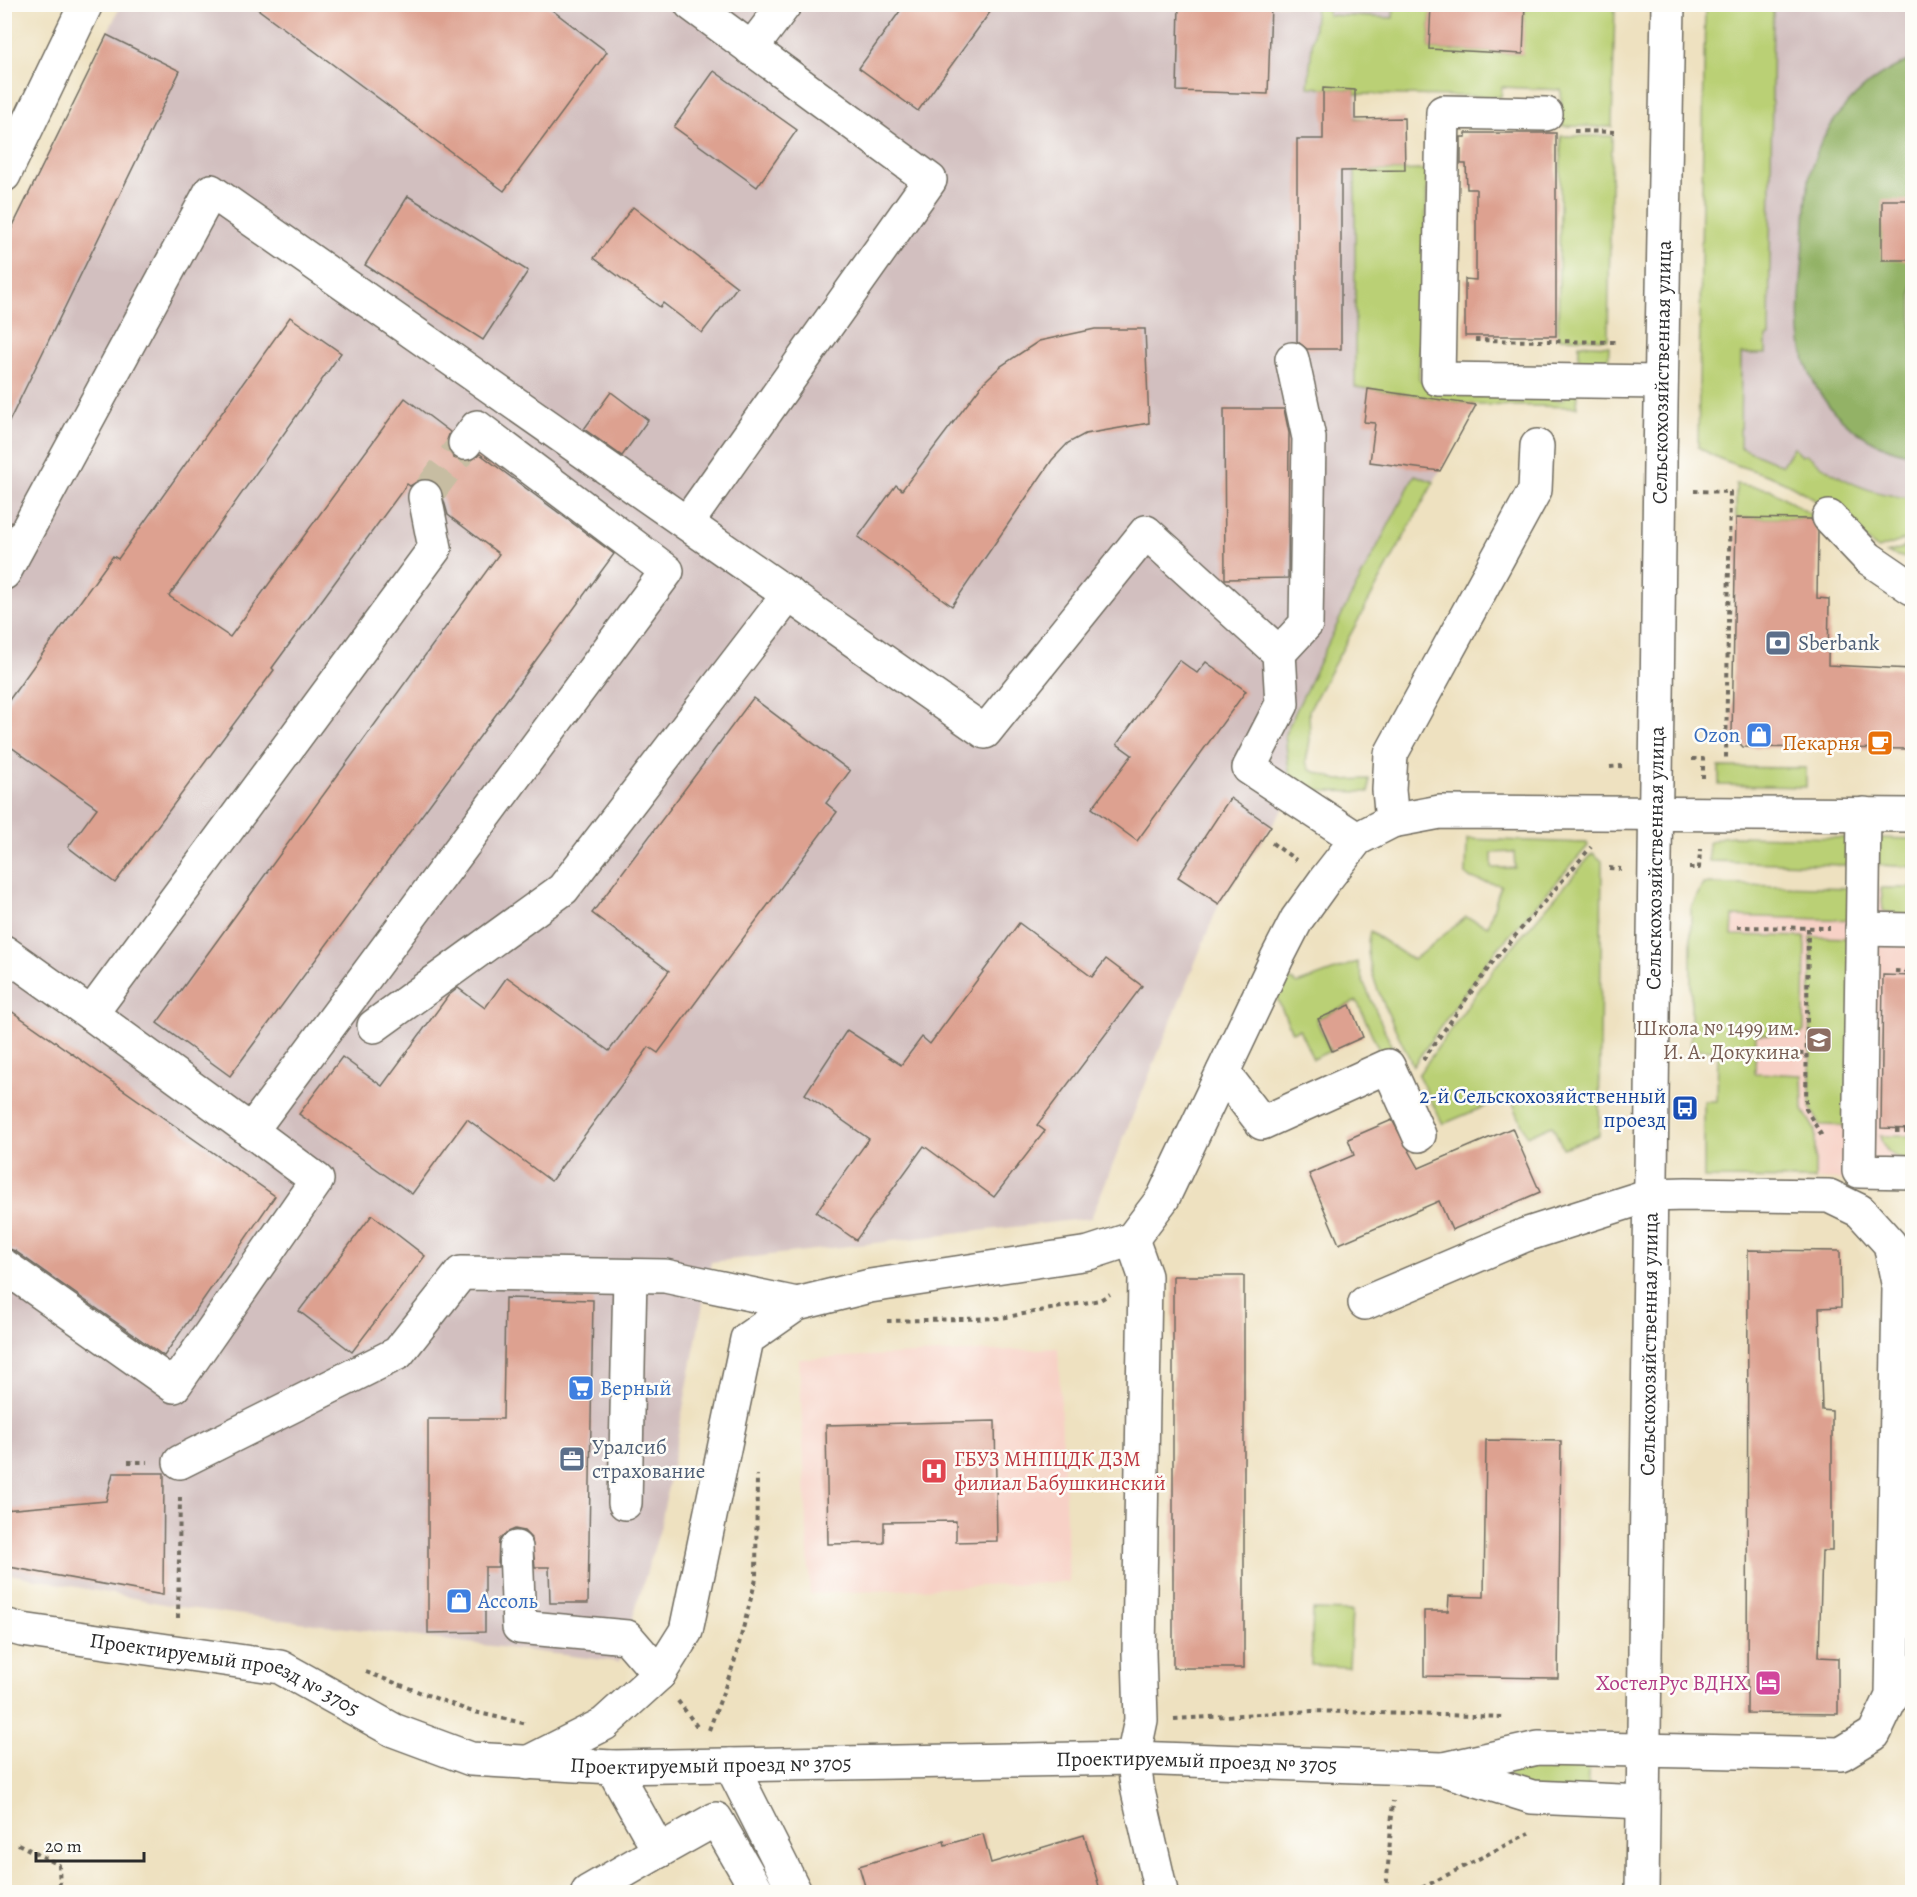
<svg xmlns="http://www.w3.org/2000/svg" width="1917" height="1897" font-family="Alegreya,serif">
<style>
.built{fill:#f7d1c6}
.industrial{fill:#d2bfbf}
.green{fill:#bad074;stroke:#727e50;stroke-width:1.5;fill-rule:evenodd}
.forest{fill:#93b266;stroke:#5f6e48;stroke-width:1.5}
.building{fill:#dda190}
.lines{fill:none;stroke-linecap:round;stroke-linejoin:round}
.minor-tunnel{stroke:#c7bda2;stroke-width:33;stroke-dasharray:33 16;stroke-linecap:butt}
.minor-casing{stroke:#6f6b5f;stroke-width:36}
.major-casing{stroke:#6f6b5f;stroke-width:36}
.path{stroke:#6f6b5f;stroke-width:4;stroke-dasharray:4.5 4.5;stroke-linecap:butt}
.minor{stroke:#fff;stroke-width:33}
.major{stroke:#fff;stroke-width:33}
.labels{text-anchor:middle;stroke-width:5;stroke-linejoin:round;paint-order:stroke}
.street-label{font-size:21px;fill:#2b2b2b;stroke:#fdfcf7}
.service-label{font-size:21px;fill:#4e5e75;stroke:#fdfcf7;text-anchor:start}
.shop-label{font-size:21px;fill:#366cbe;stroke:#fdfcf7;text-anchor:start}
.food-label{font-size:21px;fill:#c56008;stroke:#fdfcf7;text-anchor:end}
.education-label{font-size:21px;fill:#785e54;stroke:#fdfcf7;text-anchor:end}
.transit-label{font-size:21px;fill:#164399;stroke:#fdfcf7;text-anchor:end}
.health-label{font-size:21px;fill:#be3a42;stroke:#fdfcf7;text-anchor:start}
.hotel-label{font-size:21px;fill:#b23c85;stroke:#fdfcf7;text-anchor:end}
</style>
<rect width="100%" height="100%" fill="#fdfcf7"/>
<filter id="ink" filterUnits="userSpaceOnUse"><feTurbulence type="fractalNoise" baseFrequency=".0167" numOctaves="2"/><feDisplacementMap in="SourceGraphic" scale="12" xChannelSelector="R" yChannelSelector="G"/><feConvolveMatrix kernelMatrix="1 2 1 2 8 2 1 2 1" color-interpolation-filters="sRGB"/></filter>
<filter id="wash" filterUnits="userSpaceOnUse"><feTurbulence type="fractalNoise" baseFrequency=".008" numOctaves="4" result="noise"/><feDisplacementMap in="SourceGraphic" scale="24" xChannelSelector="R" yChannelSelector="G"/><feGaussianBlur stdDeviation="1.35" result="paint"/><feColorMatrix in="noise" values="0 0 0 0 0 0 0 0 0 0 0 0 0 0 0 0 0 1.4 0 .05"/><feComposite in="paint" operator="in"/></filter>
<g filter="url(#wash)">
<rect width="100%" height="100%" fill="#eee1c0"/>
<g class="built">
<path d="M1732 886 1912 888V1181L1726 1178Z"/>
<path d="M1058 1348 1069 1582 810 1594 799 1359Z"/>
</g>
<g class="industrial">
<path d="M121 5H1585L1583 92 1357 78 1355 387 1476 405 1309 710 1310 740 1306 762 1310 770 1219 904 1091 1218 711 1262 660 1529 619 1662 179 1607 5 1573 4 244Z"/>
<path d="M1744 5H1912V515L1878 512 1740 447Z"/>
</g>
<g class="green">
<path d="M1316 5H1328V15L1393 18 1394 5H1431L1429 49 1522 54 1525 5H1615L1612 127 1562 126 1561 90 1502 87 1501 97 1355 94V90L1308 87Z"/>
<path d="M1705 5H1773L1769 336 1766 337V354H1741L1740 447 1782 465 1793 447 1802 456 1806 454C1839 480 1870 495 1912 498V560L1887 553 1905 547 1907 539 1878 549C1850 527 1808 490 1775 478 1747 467 1724 464 1698 447Z"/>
<path d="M1355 118 1369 119V171L1427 170 1424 346H1420L1419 379 1431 391 1497 389V398L1564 400V393H1578L1577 407 1476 405 1355 387Z"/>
<path d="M1561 136H1612L1608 339 1558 338Z"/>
<path d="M1579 344 1609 346 1608 370 1578 369Z"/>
<path d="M1415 475 1434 482 1309 710 1310 740 1306 762 1310 770 1338 780 1369 779V792L1322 791 1290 782 1285 734 1344 610Z"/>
<path d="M1736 484 1770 489 1818 519 1736 518Z"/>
<path d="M1719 767 1806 768V787L1719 785Z"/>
<path d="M1734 836 1853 838 1848 864 1845 865 1709 861 1708 843 1722 837Z"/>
<path d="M1876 838 1912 839V867L1879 865Z"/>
<path d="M1467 839 1587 843 1588 846 1487 961 1413 1066C1399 1033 1358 966 1370 932L1413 960 1466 917 1488 926 1501 885 1471 879 1466 875ZM1514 852 1515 868H1492V853Z"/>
<path d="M1593 853 1602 861 1599 1135 1563 1148 1552 1125 1527 1136 1512 1101 1493 1103 1443 1124 1418 1075 1496 966Z"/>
<path d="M1703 884 1853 888V920L1733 916 1732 935 1805 937 1804 1031 1800 1035 1756 1034 1755 1073 1802 1075 1803 1110 1815 1130V1179L1704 1178V1101H1717L1718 1050 1691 1049V908Z"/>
<path d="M1881 888H1912V917L1883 911Z"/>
<path d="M1811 937 1853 938 1851 1126 1820 1125 1810 1107Z"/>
<path d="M1357 962 1363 981 1395 1054 1383 1059 1357 1001 1316 1019 1330 1051 1313 1059 1299 1029 1292 1032 1276 996 1280 985 1292 980 1297 984Z"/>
<path d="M1880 1136H1912V1162C1896 1159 1884 1153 1880 1136Z"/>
<path d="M1313 1610 1352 1611 1349 1667 1311 1665Z"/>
<path d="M1590 1755 1588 1791 1533 1790 1486 1764Z"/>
</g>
<path class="forest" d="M1912 60V455C1859 444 1815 406 1803 352 1796 321 1801 287 1803 256 1805 229 1805 201 1810 174 1822 123 1863 77 1912 60Z"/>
<g id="blocks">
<g class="building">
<path d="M251 4H544L607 52 504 191Z"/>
<path d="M905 4H996L918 111 859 68Z"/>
<path d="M1179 4H1271L1268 94 1177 91Z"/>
<path d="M1431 4H1525L1523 54 1429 49Z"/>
<path d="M107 35 180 71 4 432V244Z"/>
<path d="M714 71 797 130 757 187 674 127Z"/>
<path d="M1323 88 1355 90V119L1404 118 1405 170 1341 171V349H1307L1297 341V139H1323Z"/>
<path d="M1466 133H1556V336H1465V279L1476 280V189H1467L1466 164H1461V137H1466Z"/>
<path d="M408 196 528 271 483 340 365 265Z"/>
<path d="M1882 200H1910L1911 260H1882Z"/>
<path d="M633 207 737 287 702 333 663 303 660 307 594 258Z"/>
<path d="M290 317 341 353 169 596 230 637 405 398 450 432 447 440 448 450 454 458 462 461 472 460 480 454 614 554 230 1076 157 1023 499 554 448 515 439 484 432 480 422 479 410 486 407 484 272 668 274 670 115 883 68 847 97 808 4 742V707L113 556 118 559Z"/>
<path d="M1095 329H1145L1149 423 1085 434 1068 443 1052 460 952 606 858 537 896 485 902 490 984 382 1001 366 1039 341Z"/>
<path d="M1368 389 1476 405 1440 471 1370 462 1375 423 1364 422Z"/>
<path d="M611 392 648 420 622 456 584 429Z"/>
<path d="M1224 409H1284L1289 433 1288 578 1225 579Z"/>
<path d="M1736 518 1811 519 1818 532 1817 598 1829 599 1828 665 1912 669V749L1743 747 1732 735Z"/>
<path d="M1179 660 1197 673 1206 662 1246 691 1137 841 1092 808 1132 755 1117 744Z"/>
<path d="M753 698 850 771 826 803 837 812 658 1053 649 1047 551 1181 467 1119 412 1194 299 1114 342 1057 382 1086 448 996 458 988 485 1008 507 977 609 1051 669 971 592 913Z"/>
<path d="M1230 798 1271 826 1219 904 1178 877Z"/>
<path d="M1019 923 1092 977 1106 959 1142 986 1037 1125 1045 1131 994 1197 924 1146 856 1240 816 1212 869 1139 805 1094 847 1030 901 1065 922 1037 930 1044Z"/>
<path d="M1883 975 1912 976V1129L1881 1128Z"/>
<path d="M1350 1005 1363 1037 1332 1051 1318 1019Z"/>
<path d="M4 1006 275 1196 164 1356 15 1251 4 1247Z"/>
<path d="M1392 1120 1419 1168 1512 1128 1540 1192 1452 1230 1439 1201 1339 1244 1309 1174 1354 1155 1348 1139Z"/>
<path d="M372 1215 425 1256 352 1352 299 1311Z"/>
<path d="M1748 1250 1840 1251 1841 1307 1819 1308 1822 1410 1832 1411V1551H1822L1819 1657 1838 1658V1714L1747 1713Z"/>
<rect x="1173" y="1276" width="71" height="392"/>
<path d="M505 1298 593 1300 588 1603H550L549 1567H535L532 1539 524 1531 515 1529 506 1533 499 1540 498 1567H485V1632L428 1633V1419H503Z"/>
<path d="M995 1421 997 1541 956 1542V1521L884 1522V1543L828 1544 826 1425Z"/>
<path d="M1486 1440 1561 1441 1558 1678 1424 1676V1611H1448L1449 1596 1484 1597Z"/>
<path d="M113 1473H164L163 1595 4 1566V1510L106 1501Z"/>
<path d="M983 1834 991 1863 1084 1835 1101 1893H867L859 1866 944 1841 945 1845Z"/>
</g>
</g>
</g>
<g filter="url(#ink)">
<use href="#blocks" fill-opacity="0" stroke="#6f6b5f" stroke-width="1.5"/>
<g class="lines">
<path class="minor-tunnel" d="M425 497 465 443"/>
<defs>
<g id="minor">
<path d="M751 49 785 4"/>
<path d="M1546 114 1443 112 1438 379 1661 382"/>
<path d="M4 175 86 4"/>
<path d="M1829 517 1868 558 1912 588"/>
<path d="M687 523 930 180 691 4"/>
<path d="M4 573 211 191 985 732 1146 532 1279 653 1282 704 1249 768 1357 839"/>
<path d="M1279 653 1306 624 1309 438 1292 359"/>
<path d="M1864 814 1859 1171 1912 1172"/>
<path d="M1392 821 1389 790 1391 754 1535 490 1537 446"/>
<path d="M1862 929 1912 930"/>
<path d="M4 952 91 1014 435 548 425 497"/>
<path d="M91 1014 251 1131"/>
<path d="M374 1026 563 889 789 594"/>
<path d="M1223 1072 1262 1123 1388 1066 1419 1135"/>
<path d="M1132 1239 1145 1276 1139 1653 1141 1720 1133 1758 1138 1791 1161 1892"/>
<path d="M4 1266 174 1386 317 1180 251 1131 667 571 477 427 465 443"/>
<path d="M1365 1303 1525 1235 1650 1195 1686 1194 1829 1196 1860 1211 1890 1244 1899 1288 1892 1696 1874 1734 1841 1754 1538 1748 1444 1769"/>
<path d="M180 1462 398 1353 461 1273 665 1276 797 1304"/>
<path d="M625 1503 630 1276"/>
<path d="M516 1548 519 1627 627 1637 659 1674"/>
<path id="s1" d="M4 1625 22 1630 280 1667 393 1730 471 1759 612 1767 1133 1758 1385 1767 1442 1769 1532 1797 1643 1802"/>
<path d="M527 1763 604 1724 659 1674 686 1631 747 1339 797 1304 870 1286 1089 1253 1132 1239 1163 1198 1277 958 1297 919 1325 880 1357 839 1392 821 1440 812 1912 815"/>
<path d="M731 1765 795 1892"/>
<path d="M659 1851 716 1819 758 1892"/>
<path d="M588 1892 659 1851 612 1767"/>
</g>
<g id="major">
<path id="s2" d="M1642 1892 1660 462 1668 4"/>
</g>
</defs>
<use href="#minor" class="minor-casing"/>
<use href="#major" class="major-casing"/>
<g class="path">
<path d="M1574 131 1618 132"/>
<path d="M1475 340 1615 342"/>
<path d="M1694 491 1730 492 1726 758"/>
<path d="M1692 759H1703V778"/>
<path d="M1610 767 1622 766"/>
<path d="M1272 843 1296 860"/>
<path d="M1609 868 1621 869"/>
<path d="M1689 868H1699L1700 849"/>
<path d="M1737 927 1830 928"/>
<path d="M1808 928 1806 1109 1823 1138"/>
<path d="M1895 971 1912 972"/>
<path d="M1763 1053 1807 1054"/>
<path d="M1423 1060 1492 963 1591 847"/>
<path d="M1895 1131H1912"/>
<path d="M887 1321 1001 1318 1100 1300 1110 1294"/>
<path d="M128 1462H148"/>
<path d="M178 1618 180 1497"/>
<path d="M366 1672 470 1711 527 1724"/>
<path d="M678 1701 699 1729"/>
<path d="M1174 1719 1312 1711 1506 1717"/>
<path d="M709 1730 734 1663 756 1579 757 1475"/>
<path d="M18 1844 59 1865 60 1892"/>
<path d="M1386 1892 1393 1801"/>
<path d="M1414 1892 1529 1833"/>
</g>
<use href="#minor" class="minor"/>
<use href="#major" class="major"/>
</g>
</g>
<defs>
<symbol id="bank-square" viewBox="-11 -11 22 22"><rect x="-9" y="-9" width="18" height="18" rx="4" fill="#5c6f8a" stroke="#fdfcf7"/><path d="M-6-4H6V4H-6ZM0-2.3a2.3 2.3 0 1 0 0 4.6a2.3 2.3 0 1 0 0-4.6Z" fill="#fff"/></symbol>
<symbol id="shop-square" viewBox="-11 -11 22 22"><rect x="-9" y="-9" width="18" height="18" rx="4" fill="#3f7fe0" stroke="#fdfcf7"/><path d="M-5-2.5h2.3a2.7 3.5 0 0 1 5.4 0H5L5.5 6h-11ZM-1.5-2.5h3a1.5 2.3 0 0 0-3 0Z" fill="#fff"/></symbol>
<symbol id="cafe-square" viewBox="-11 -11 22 22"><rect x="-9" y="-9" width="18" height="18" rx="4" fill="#e8710a" stroke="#fdfcf7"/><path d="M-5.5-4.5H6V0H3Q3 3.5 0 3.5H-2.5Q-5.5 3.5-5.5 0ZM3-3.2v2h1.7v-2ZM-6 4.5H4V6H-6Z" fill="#fff"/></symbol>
<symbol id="school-square" viewBox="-11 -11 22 22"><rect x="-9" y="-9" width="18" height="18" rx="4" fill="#8d6e63" stroke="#fdfcf7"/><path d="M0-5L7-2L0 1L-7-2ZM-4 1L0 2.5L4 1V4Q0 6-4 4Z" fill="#fff"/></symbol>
<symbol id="bus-square" viewBox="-11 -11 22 22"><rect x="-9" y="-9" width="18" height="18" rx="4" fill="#1a4fb4" stroke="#fdfcf7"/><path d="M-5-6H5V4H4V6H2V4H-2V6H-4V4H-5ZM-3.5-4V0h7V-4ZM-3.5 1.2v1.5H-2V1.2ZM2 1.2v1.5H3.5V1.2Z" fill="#fff"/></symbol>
<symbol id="supermarket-square" viewBox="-11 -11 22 22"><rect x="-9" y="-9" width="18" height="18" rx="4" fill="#3f7fe0" stroke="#fdfcf7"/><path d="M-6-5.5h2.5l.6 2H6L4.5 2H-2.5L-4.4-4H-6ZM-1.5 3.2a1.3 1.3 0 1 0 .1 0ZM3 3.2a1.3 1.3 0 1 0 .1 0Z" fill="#fff"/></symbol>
<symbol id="office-square" viewBox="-11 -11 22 22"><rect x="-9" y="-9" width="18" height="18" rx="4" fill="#5c6f8a" stroke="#fdfcf7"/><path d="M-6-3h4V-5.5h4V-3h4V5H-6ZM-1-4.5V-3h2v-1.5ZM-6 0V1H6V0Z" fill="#fff"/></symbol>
<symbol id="hospital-square" viewBox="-11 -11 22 22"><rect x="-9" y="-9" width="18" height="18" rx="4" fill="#e0444e" stroke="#fdfcf7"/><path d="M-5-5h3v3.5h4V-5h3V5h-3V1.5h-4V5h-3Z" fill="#fff"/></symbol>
<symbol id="hotel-square" viewBox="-11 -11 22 22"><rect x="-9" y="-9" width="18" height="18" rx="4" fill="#d1479c" stroke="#fdfcf7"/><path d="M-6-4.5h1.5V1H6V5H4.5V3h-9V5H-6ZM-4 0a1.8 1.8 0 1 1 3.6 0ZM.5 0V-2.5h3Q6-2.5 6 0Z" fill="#fff"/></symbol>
</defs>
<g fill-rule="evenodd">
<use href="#bank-square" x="1763" y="628" width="30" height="30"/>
<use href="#shop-square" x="1744" y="720" width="30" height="30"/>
<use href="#cafe-square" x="1865" y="728" width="30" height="30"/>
<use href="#school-square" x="1804" y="1025" width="30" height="30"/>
<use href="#bus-square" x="1670" y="1093" width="30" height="30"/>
<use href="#supermarket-square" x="566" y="1373" width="30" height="30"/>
<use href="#office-square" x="557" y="1444" width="30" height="30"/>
<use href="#hospital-square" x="919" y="1456" width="30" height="30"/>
<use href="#shop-square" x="444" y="1586" width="30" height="30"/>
<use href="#hotel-square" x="1753" y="1668" width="30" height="30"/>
</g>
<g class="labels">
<g class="street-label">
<text dy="7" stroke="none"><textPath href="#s2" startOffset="1520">Сельскохозяйственная улица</textPath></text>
<text dy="7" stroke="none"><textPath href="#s2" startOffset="1034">Сельскохозяйственная улица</textPath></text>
<text dy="7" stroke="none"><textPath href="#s2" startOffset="548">Сельскохозяйственная улица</textPath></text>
<text dy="7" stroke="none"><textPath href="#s1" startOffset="228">Проектируемый проезд № 3705</textPath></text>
<text dy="7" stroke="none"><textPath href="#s1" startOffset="1218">Проектируемый проезд № 3705</textPath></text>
<text dy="7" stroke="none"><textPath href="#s1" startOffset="732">Проектируемый проезд № 3705</textPath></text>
</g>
<g class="service-label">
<text x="1798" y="650">Sberbank</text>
<text x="592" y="1454">Уралсиб<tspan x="592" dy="24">страхование</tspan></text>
</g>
<g class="shop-label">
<text x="1740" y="742" text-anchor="end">Ozon</text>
<text x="600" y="1395">Верный</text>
<text x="478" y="1608">Ассоль</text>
</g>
<g class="food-label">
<text x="1860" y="750">Пекарня</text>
</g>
<g class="education-label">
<text x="1800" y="1035">Школа № 1499 им.<tspan x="1800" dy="24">И. А. Докукина</tspan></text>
</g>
<g class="transit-label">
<text x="1666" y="1103">2-й Сельскохозяйственный<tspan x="1666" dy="24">проезд</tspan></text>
</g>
<g class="health-label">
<text x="954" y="1466">ГБУЗ МНПЦДК ДЗМ<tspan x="954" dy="24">филиал Бабушкинский</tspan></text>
</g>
<g class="hotel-label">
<text x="1748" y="1690">ХостелРус ВДНХ</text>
</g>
</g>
<rect width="1917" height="1897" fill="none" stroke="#fdfcf7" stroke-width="24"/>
<path d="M36 1852v9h108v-9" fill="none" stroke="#2b2b2b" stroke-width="3"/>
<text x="45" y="1852" font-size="18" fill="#2b2b2b" stroke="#fdfcf7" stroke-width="4.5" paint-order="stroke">20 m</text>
</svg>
